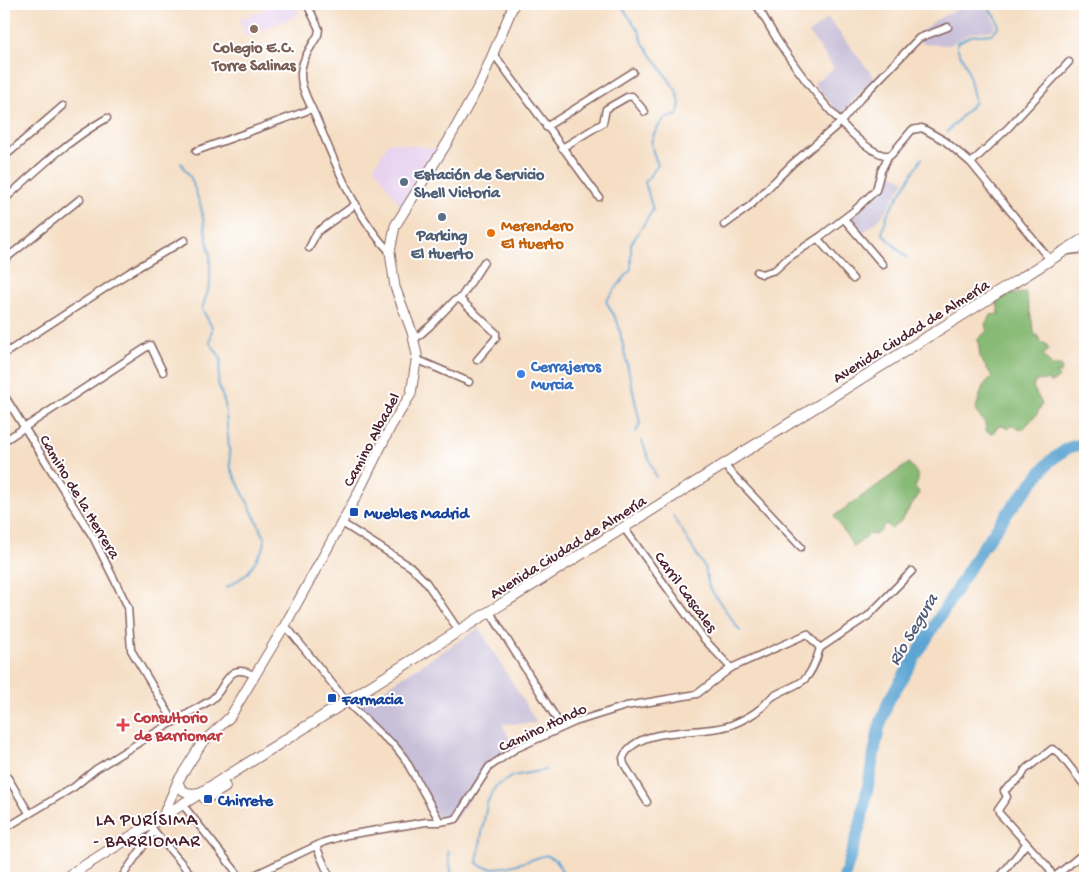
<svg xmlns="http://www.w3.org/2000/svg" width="1089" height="882" font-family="'Gochi Hand',sans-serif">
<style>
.built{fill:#e7d2ef}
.industrial{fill:#c8bfd8}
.forest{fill:#87ba74;stroke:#686c50}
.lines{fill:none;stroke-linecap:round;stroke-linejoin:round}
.stream{stroke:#5ba4d2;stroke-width:2}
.river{stroke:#5ba4d2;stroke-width:12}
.street-casing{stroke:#866261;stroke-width:9}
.secondary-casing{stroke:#866261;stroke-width:11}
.primary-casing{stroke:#866261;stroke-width:12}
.street{stroke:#fff;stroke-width:6}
.secondary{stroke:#fff;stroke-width:9}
.primary{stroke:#fff;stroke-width:10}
.education-dot{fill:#8d6e63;stroke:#fff;stroke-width:2}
.service-dot{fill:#5c6f8a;stroke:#fff;stroke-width:2}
.food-dot{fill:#e8710a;stroke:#fff;stroke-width:2}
.shop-dot{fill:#3f7fe0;stroke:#fff;stroke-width:2}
.transit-dot{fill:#1a4fb4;stroke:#fff;stroke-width:2}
.health-dot{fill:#e0444e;stroke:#fff;stroke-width:2}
.labels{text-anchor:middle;stroke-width:4;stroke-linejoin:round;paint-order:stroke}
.education-label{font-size:16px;font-weight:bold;fill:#785e54;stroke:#fff}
.service-label{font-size:16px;font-weight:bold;fill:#4e5e75;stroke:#fff;text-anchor:start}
.food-label{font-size:16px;font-weight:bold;fill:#c56008;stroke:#fff;text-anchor:start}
.street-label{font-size:16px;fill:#4a1f2b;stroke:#fff}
.shop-label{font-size:16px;font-weight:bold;fill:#366cbe;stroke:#fff;text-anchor:start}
.transit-label{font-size:16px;font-weight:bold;fill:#164399;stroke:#fff;text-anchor:start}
.health-label{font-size:16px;font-weight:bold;fill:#be3a42;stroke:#fff;text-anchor:start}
.water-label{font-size:18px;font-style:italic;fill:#525b76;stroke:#fff}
.neighbourhood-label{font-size:18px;letter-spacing:1px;fill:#4a1f2b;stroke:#fff}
</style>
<rect width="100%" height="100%" fill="#fff"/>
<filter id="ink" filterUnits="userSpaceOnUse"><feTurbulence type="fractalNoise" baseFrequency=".02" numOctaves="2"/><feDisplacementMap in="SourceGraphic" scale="10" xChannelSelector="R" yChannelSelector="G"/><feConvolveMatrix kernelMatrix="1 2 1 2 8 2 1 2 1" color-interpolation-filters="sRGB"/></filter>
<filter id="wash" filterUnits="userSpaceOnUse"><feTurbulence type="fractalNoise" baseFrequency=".0096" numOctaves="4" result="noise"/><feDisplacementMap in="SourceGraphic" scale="20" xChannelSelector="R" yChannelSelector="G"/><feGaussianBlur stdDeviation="1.12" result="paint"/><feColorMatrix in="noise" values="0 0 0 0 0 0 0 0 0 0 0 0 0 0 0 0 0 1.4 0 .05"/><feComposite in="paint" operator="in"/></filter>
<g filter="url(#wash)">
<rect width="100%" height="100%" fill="#f5dec4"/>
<g class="built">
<path d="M279 4H294L299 15 246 37 239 20 263 10V8L266 7 267 8Z"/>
<path d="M389 142 443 150 405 212 374 167Z"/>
</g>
<g class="industrial">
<path d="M970 4H980L989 12 995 22V27L992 30 970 33 950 45 923 44 916 35 939 18Z"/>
<path d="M828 18 874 77 840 115 814 83 834 68 809 33Z"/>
<path d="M885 170 905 181 880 219 861 234 847 220 870 202 879 192 885 180Z"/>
<path d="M479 628 537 723 502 724 515 749 489 767 456 819 440 822 405 759 354 708Z"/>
</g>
<g class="forest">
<path d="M1026 293 1035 336 1037 335 1041 342 1046 344 1049 350 1043 355 1052 366H1062L1061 373 1055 372 1059 377 1052 383 1046 380 1036 381 1033 387 1042 404 1037 414 1022 430 1013 425 1008 429 1003 426H998L992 434 986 431 985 423 975 411 983 386 992 376 980 358 978 339 987 331 985 324 991 315 999 314 997 301 1008 294Z"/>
<path d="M909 463C916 472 922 477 915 487L919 492 918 496 900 522 891 529 887 524 884 525 880 532 874 535 869 534 854 547 834 516Z"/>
</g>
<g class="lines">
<g class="stream">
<path d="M620 4 639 31 643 43 676 90 680 103 678 115 664 119C649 139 648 142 658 165L645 182 653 210 631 244V269L606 301 618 323 640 423 636 432"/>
<path d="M947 132 975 102 967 67 957 48V43L970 36 991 34 999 27 996 17 984 4"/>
<path d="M181 163 191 178 201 207 210 255V284L202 309 212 327 210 343 221 358 218 383 225 404 231 469 265 538 264 547 247 574 226 588"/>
<path d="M907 258 882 233 887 215 922 158"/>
<path d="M642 441 656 477"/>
<path d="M673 516 705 568 709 587 740 631"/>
<path d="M545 770 513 776 495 787 487 803 477 863C491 876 530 860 546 855L557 861 565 878"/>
<path d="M448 850 452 878"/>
</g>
<path class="river" d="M844 878 861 822 879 728 889 700 980 551 1009 511 1050 461 1068 448 1085 443"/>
</g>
</g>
<g filter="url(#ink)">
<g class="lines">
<defs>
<g id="street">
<path d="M307 4 319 29 318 35C311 47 300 62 301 76 301 89 310 104 315 115 335 162 354 215 390 252"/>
<path d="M756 4C766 20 775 38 786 53 801 75 863 161 891 155L912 130 922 128 945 141 971 163 1050 260"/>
<path d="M493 53 599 197"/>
<path d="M546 127 633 72"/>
<path d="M562 148 603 123 606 109 627 97 632 96 645 112"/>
<path d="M196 151 312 109"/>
<path d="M4 157 63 106"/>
<path d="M971 163 1008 128 1069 62"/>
<path d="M4 200C38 169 67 141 107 118"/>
<path d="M844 219 883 265"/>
<path d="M724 225 750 206 792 164 841 122 860 99 919 38 948 27"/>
<path d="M818 239 853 279"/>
<path d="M309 248 317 232 356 204"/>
<path d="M1068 251 1085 249"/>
<path d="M4 260 80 199"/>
<path d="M757 272 762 274 775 270 788 258 821 236 855 210 876 190 881 171 889 155"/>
<path d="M460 299 484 262"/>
<path d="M414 340 430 326 454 301 458 299 461 300 496 333V338L477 360"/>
<path d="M4 354 130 272 185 240"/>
<path d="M416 359 469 382"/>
<path d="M4 395 93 537 128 607 131 650 174 722"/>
<path d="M4 441 150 345 163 372"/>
<path d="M724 465 801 547"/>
<path d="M342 523 411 567 426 582 459 631"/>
<path d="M624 528 704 639 731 668"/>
<path d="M490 612 556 718"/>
<path d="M285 625 347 702 379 733 394 745 405 759 440 822"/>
<path d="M4 775 8 778 29 813"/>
<path d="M647 802 624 764 623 758C637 724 702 736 731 725 741 721 753 715 761 708 765 705 768 700 772 697 782 690 796 687 805 679 813 671 817 658 820 648"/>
<path d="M183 805 241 878"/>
<path d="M150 826 194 878"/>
<path d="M4 829 74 787 96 769 153 734 211 700C227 689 226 659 255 676"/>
<path d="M316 846 330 878"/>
<path d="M1053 877 1048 867 999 813 998 810 1007 797 1004 791 1021 777 1025 770 1052 749 1059 753 1085 786"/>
<path d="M121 878 154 831"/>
<path d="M248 878 324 842 347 835 426 822H440L456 819 489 767 515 749 575 722 626 706 697 694 731 668 807 634 820 648 868 616 912 571"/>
<path d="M999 878 1026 844"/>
<path d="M1053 878 1085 852"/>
</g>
<g id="secondary">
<path d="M178 781C180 793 190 795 201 792"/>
<path d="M162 818 178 781 195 754 202 743 230 717 285 625 357 495 391 426 411 394 417 355 412 332 395 287 390 252 395 226 447 143 481 82 514 4"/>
</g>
<g id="primary">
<path d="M205 799 225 787 221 781"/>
<path d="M65 878 1085 238"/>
</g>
</defs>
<use href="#street" class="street-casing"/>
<use href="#secondary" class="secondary-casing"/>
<use href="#primary" class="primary-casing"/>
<use href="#street" class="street"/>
<use href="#secondary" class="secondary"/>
<use href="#primary" class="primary"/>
</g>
</g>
<circle class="education-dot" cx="254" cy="29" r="5"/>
<g class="service-dot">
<circle cx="404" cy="182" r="5"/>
<circle cx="442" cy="217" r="5"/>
</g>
<circle class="food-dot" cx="491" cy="233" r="5"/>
<circle class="shop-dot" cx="521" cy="374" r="5"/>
<g class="transit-dot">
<rect x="349" y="507" width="10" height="10" rx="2.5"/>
<rect x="327" y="693" width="10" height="10" rx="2.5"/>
<rect x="203" y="794" width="10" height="10" rx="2.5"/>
</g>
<path class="health-dot" d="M120.5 717.5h5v5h5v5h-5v5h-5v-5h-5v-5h5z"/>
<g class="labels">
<g class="education-label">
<text x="254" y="52">Colegio E.C.<tspan x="254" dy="18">Torre Salinas</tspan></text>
</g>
<g class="service-label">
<text x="414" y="179">Estación de Servicio<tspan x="414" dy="18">Shell Victoria</tspan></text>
<text x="442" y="240" text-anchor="middle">Parking<tspan x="442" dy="18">El Huerto</tspan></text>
</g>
<g class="food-label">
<text x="501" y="230">Merendero<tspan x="501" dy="18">El Huerto</tspan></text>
</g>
<g class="street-label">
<text transform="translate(910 330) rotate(-32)" y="6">Avenida Ciudad de Almería</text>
<text transform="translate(370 439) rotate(-62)" y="6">Camino Albadel</text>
<text transform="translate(81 496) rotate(59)" y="6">Camino de la Herrera</text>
<text transform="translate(567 546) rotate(-32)" y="6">Avenida Ciudad de Almería</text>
<text transform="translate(687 591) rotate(54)" y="6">Carril Cascales</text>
<text transform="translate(542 726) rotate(-25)" y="6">Camino Hondo</text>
</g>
<g class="shop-label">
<text x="531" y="371">Cerrajeros<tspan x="531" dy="18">Murcia</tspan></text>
</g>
<g class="transit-label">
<text x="364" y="518">Muebles Madrid</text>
<text x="342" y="704">Farmacia</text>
<text x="218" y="805">Chirrete</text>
</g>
<g class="health-label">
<text x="134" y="722">Consultorio<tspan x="134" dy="18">de Barriomar</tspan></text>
</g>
<g class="water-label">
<text transform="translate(912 629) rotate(-59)" y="6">Río Segura</text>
</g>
<g class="neighbourhood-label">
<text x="147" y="825">LA PURÍSIMA<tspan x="147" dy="21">- BARRIOMAR</tspan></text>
</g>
</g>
<rect width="1089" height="882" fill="none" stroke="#fff" stroke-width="20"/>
</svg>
